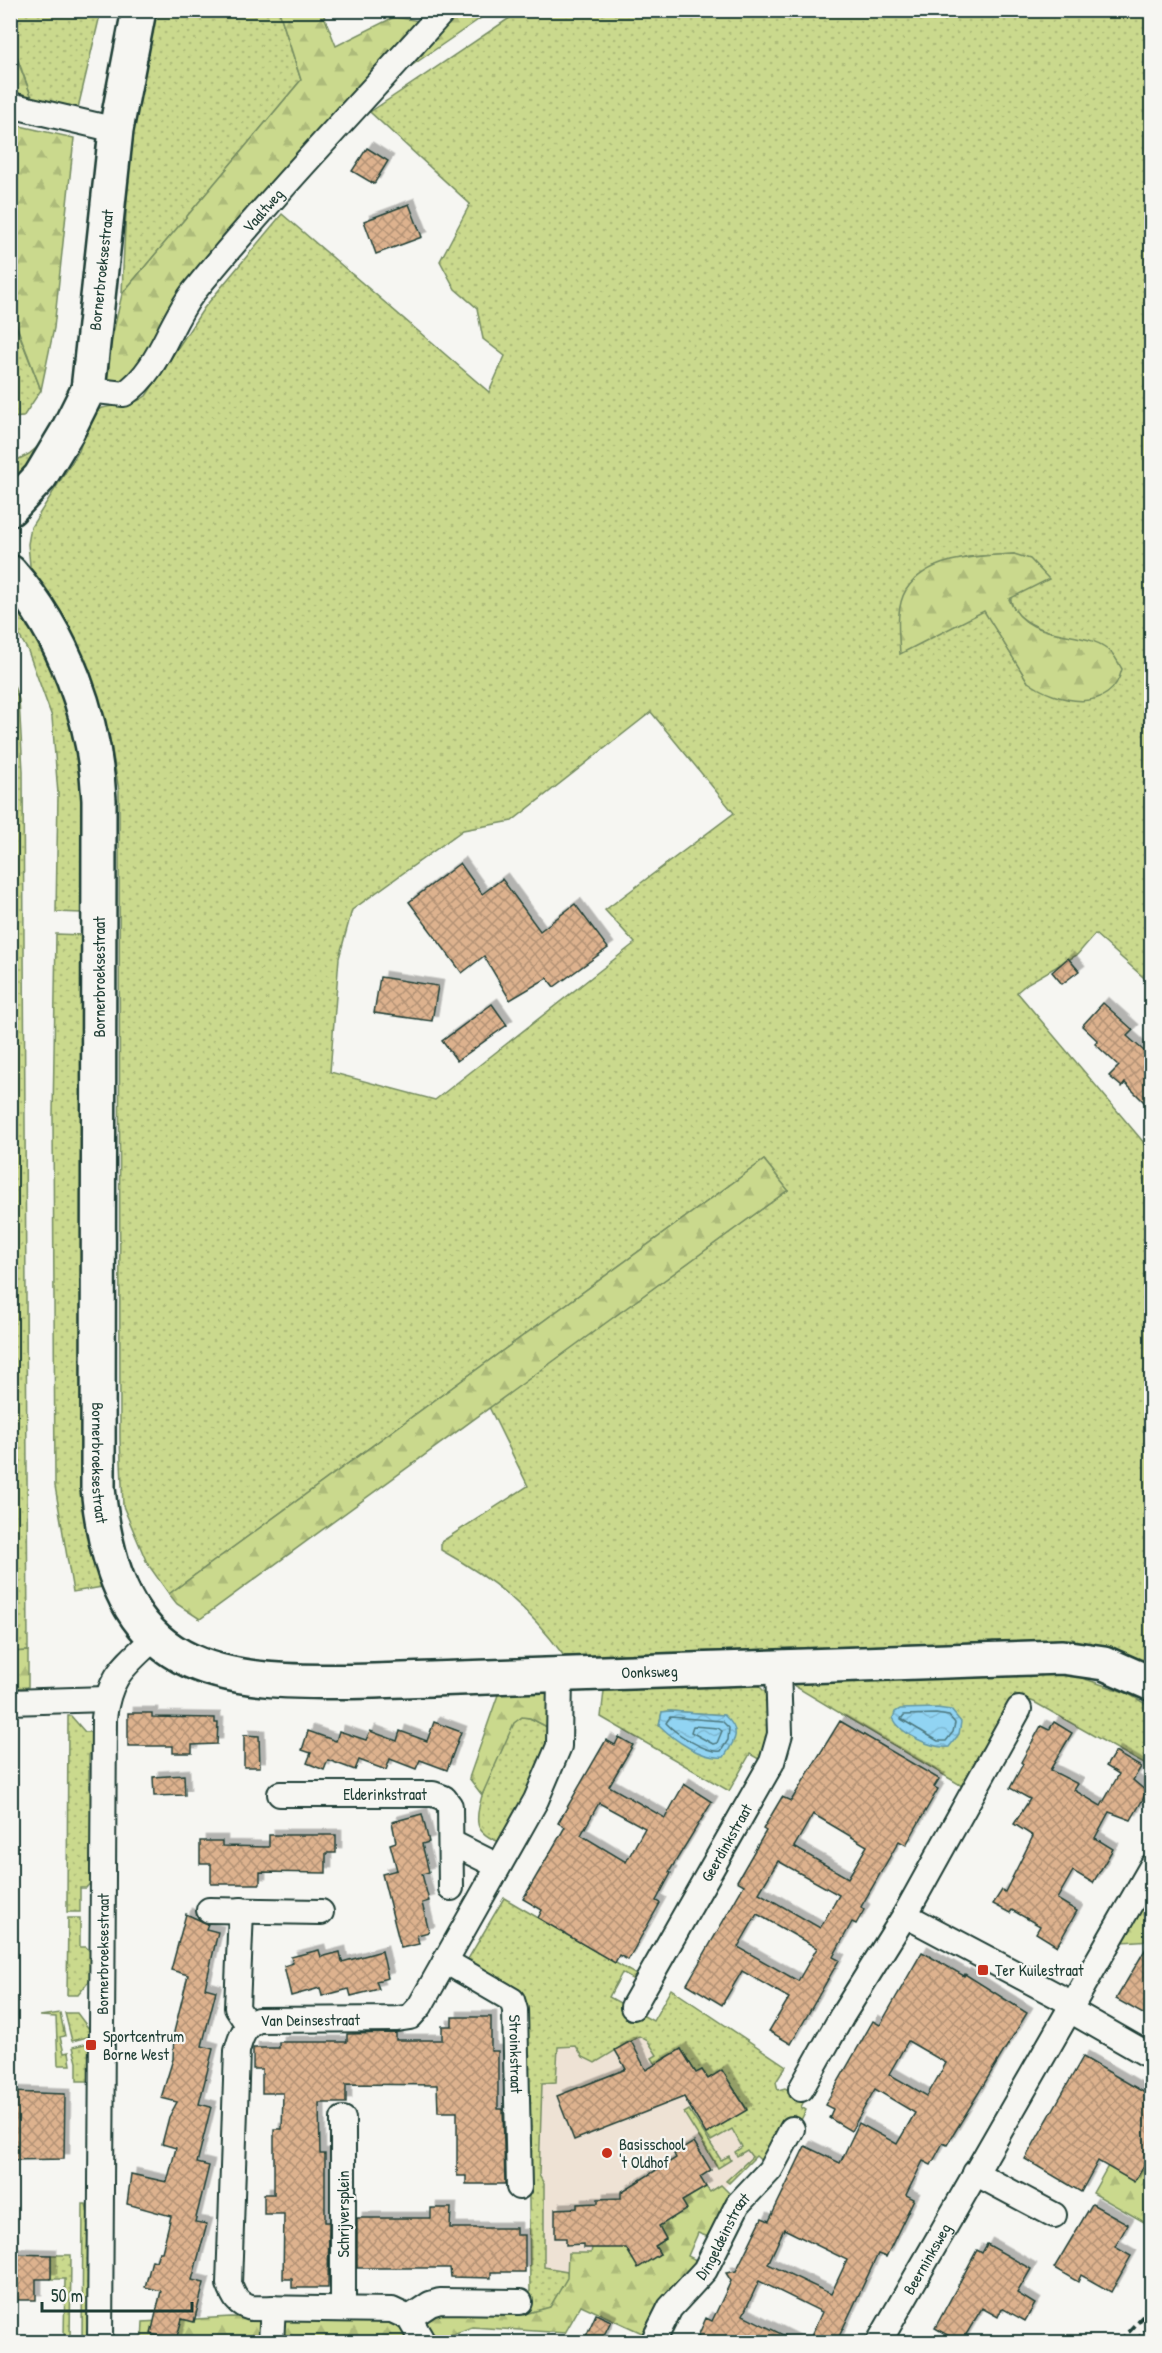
<svg xmlns="http://www.w3.org/2000/svg" width="1162" height="2353" font-family="'Patrick Hand',sans-serif">
<style>
.built{fill:#eee2d4}
.grass{fill:url(#grass-dots);stroke:#748b60;stroke-width:1.5;fill-rule:evenodd}
.forest{fill:url(#forest-firs);stroke:#748b60;stroke-width:1.5}
.water{fill:url(#water-waves);stroke:#6398a7;stroke-width:1.5}
.lines{fill:none;stroke-linecap:round;stroke-linejoin:round}
.shore{stroke:#4d7980;stroke-width:1.5}
.building{fill:url(#building-cross-hatch);stroke:#1f3d34;stroke-width:1.5;fill-rule:evenodd;filter:url(#shadow)}
.minor-casing{stroke:#1f3d34;stroke-width:28}
.secondary-casing{stroke:#1f3d34;stroke-width:38}
.minor{stroke:#f6f6f2;stroke-width:24}
.secondary{stroke:#f6f6f2;stroke-width:33}
.rail{stroke:#1f3d34;stroke-width:4.5;stroke-dasharray:9 4.5;stroke-linecap:butt}
.poi-dot{fill:#c8321e;stroke:#f6f6f2;stroke-width:2}
.labels{text-anchor:middle;stroke-width:4.5;stroke-linejoin:round;paint-order:stroke}
.street-label{font-size:16px;fill:#1f3d34;stroke:#f6f6f2}
.poi-label{font-size:16px;fill:#1f3d34;stroke:#f6f6f2;text-anchor:start}
</style>
<defs>
<pattern id="grass-dots" width="8" height="8" patternUnits="userSpaceOnUse" patternTransform="scale(1.5)"><rect width="8" height="8" fill="#cad98d"/><path d="M2 2h.1M6 6h.1" fill="none" stroke="#adbb7a" stroke-width="1.8" stroke-linecap="round"/></pattern>
<pattern id="forest-firs" width="22" height="20" patternUnits="userSpaceOnUse" patternTransform="scale(1.5)"><rect width="22" height="20" fill="#cad98d"/><path d="M5 1l3.5 6h-7zM16 11l3.5 6h-7z" fill="#adbb7a"/></pattern>
<pattern id="water-waves" width="16" height="10" patternUnits="userSpaceOnUse" patternTransform="scale(1.5)"><rect width="16" height="10" fill="#91d4f3"/><path d="M0 5q4-4 8 0t8 0" fill="none" stroke="#7db7d1"/></pattern>
<pattern id="building-cross-hatch" width="8" height="8" patternUnits="userSpaceOnUse" patternTransform="scale(1.5)"><rect width="8" height="8" fill="#ddb28e"/><path d="M0 0l8 8M0 8l8-8" fill="none" stroke="#b39275"/></pattern>
<filter id="shadow"><feDropShadow dx="5.5" dy="-5.5" stdDeviation="0" flood-color="#0004"/></filter>
</defs>
<rect width="100%" height="100%" fill="#f6f6f2"/>
<filter id="ink" filterUnits="userSpaceOnUse"><feTurbulence type="fractalNoise" baseFrequency=".0167" numOctaves="2"/><feDisplacementMap in="SourceGraphic" scale="12" xChannelSelector="R" yChannelSelector="G"/><feConvolveMatrix kernelMatrix="1 2 1 2 8 2 1 2 1" color-interpolation-filters="sRGB"/></filter>
<g filter="url(#ink)">
<path class="built" d="M639 2035 648 2041 657 2055 652 2058 682 2082 692 2110 711 2141 732 2129 743 2147 735 2152 737 2156 747 2150 752 2157 727 2181 729 2183 724 2188 721 2185 709 2192 700 2177 711 2170 694 2143 674 2154 676 2158 621 2198 599 2199 598 2203 577 2204V2208L555 2209 556 2238H566V2245L584 2244V2248H592V2253H568L567 2271 544 2267V2184L539 2175 542 2083 556 2082 557 2047 576 2046 615 2050Z"/>
<g class="grass">
<path d="M11 11H101L78 108 32 98 11 41Z"/>
<path d="M153 11H279L301 80 122 294C125 200 133 103 153 11Z"/>
<path d="M520 11H1151V984L1095 934 1077 955 1028 983 1017 992 1151 1151V1669L1135 1659 1072 1639 564 1656C528 1607 495 1580 441 1550V1542L528 1486 489 1407 788 1190 764 1160 169 1594 147 1563 123 1506 120 1439 119 790 109 734 82 658 31 576 28 544 31 527 79 451 92 412C112 401 125 411 146 396L204 308 282 214 489 392 505 356 483 339 477 308 455 289 440 261 470 204 370 112ZM1014 554C1008 604 1002 614 1054 634L1028 682 985 611 934 567 968 557ZM651 712 734 813 605 910 635 943 435 1100 330 1072 339 958 352 910 463 830 512 821Z"/>
<path d="M10 311 41 390 23 417 11 418Z"/>
<path d="M60 428 11 489V463L29 454Z"/>
<path d="M10 604 35 635 70 712 83 775 82 913 56 912 58 794 52 717 28 651 11 621Z"/>
<path d="M11 678 19 700 23 771 28 1651 11 1652Z"/>
<path d="M56 934 82 935 83 1136 108 1586 73 1592 55 1486 53 1115Z"/>
<path d="M1000 1672 1073 1675 1127 1693 1151 1707V1768L1034 1702 1015 1695 962 1786 786 1681Z"/>
<path d="M751 1678 771 1698 770 1748 764 1762 750 1754 729 1791 601 1717 605 1683ZM670 1711 724 1715 659 1725 662 1712Z"/>
<path d="M68 1716H71L85 1732H96V1748L89 1755V1790L96 1797 95 1877 86 1888H80V1912H67Z"/>
<path d="M522 1717 530 1718 551 1729 544 1769 509 1845C499 1842 486 1838 480 1829 468 1810 505 1743 514 1722Z"/>
<path d="M504 1898 640 1977 637 1982 622 1973 609 1997 653 2021 671 1989 786 2066 776 2082 778 2090 785 2088 805 2099 801 2107 806 2110 800 2122 766 2165 756 2156 729 2183 726 2181 752 2157 747 2150 737 2156 735 2152 742 2147 732 2129 711 2141 706 2134 747 2109 722 2071 708 2079 702 2070 696 2074 681 2049 662 2060 677 2085 671 2089 652 2058 657 2055 648 2041 639 2036 595 2063 583 2057 576 2046 558 2047 556 2082 542 2083 539 2175 544 2184V2267L567 2271 568 2278 551 2307 525 2314V2295L530 2294 527 2021 465 1964Z"/>
<path d="M68 1918H80V1947H86L95 1957V1978L90 1980 78 1995H67Z"/>
<path d="M60 2013 65 2036 60 2037 64 2053 69 2052 71 2065H58L56 2017 40 2016Z"/>
<path d="M65 2013H77L89 2029 95 2031V2035L72 2041Z"/>
<path d="M88 2043V2047H95L94 2081H77V2062L73 2047Z"/>
<path d="M689 2110 721 2160 729 2156 731 2160 718 2168 684 2113Z"/>
<path d="M83 2204H86L89 2218 88 2342H82Z"/>
<path d="M51 2255H71L70 2342H60L64 2338 65 2279H51Z"/>
</g>
<g class="forest">
<path d="M279 11H322L336 46 394 17 421 21 146 364 123 387 102 382 122 294 301 80Z"/>
<path d="M454 11H491L401 73Z"/>
<path d="M10 41 32 98 11 90Z"/>
<path d="M11 124 74 138 54 328 41 390 11 311Z"/>
<path d="M1014 554 1030 559 1049 579 1009 599C1028 647 1086 625 1112 653 1116 658 1119 664 1122 669 1111 715 1057 703 1028 682L984 611 900 654C899 635 895 608 906 590 928 556 979 556 1014 554Z"/>
<path d="M764 1160 788 1190 200 1619 177 1604 169 1594Z"/>
<path d="M28 1651V1687L11 1688V1652Z"/>
<path d="M554 1688 551 1729 530 1718 522 1717 514 1723 482 1795 469 1778 500 1689Z"/>
<path d="M1151 1893V1940L1123 1942Z"/>
<path d="M1123 2146 1151 2163V2226L1093 2193 1118 2148Z"/>
<path d="M721 2185 733 2197 711 2238 698 2233 688 2256 700 2262 657 2316 650 2319 642 2333 581 2305 565 2333 472 2327 432 2342 423 2317 436 2308 441 2313 525 2314 550 2307 567 2278 568 2253H591L592 2248H609V2244L660 2254 655 2246 666 2239 659 2226 686 2209 682 2201 706 2187 710 2192Z"/>
<path d="M231 2317 269 2318 268 2342H142L143 2322Z"/>
<path d="M282 2318 386 2321 397 2325 412 2342H281Z"/>
</g>
<g class="water">
<path d="M937 1708 951 1710 961 1722 959 1734 949 1747C933 1749 900 1734 893 1718L895 1712 900 1709Z"/>
<path d="M670 1711 724 1715C742 1731 736 1739 724 1757 702 1760 674 1740 659 1725L662 1712Z"/>
</g>
<g class="lines">
<g class="shore">
<path d="M936 1714 949 1716 955 1723 953 1732 946 1741H938L901 1719 904 1715Z"/>
<path d="M670 1717 722 1721 729 1728 728 1740 721 1751C707 1754 675 1733 666 1723Z"/>
<path d="M693 1726 718 1728 722 1731 717 1743 713 1744 691 1732Z"/>
</g>
</g>
<g class="building">
<path d="M367 148 388 161 374 184 352 171Z"/>
<path d="M409 204 422 237 376 254 364 221Z"/>
<path d="M460 863 482 894 502 879 540 931 575 904 608 948 554 987 547 978 510 1000 484 956 462 973 409 902Z"/>
<path d="M1068 958 1079 971 1062 984 1052 972Z"/>
<path d="M380 977 438 986 432 1021 374 1013Z"/>
<path d="M1103 1003 1133 1030 1127 1036 1152 1058V1110L1125 1083 1122 1087 1109 1076 1119 1066 1095 1044 1098 1041 1082 1026Z"/>
<path d="M492 1004 507 1025 457 1061 442 1041Z"/>
<path d="M128 1713H152V1717L215 1718V1723H218L217 1744 192 1745V1753H173V1746H128Z"/>
<path d="M840 1721 939 1779 934 1787 938 1789 906 1845 899 1841 861 1907 864 1910 856 1924 852 1922 833 1957 839 1960 791 2044 769 2031 789 1998 742 1971 722 2005 687 1984 744 1885 737 1881 766 1831 763 1829 782 1797 791 1801ZM813 1814 867 1846 848 1878 794 1847ZM778 1861 839 1895 820 1928 759 1893ZM757 1914 817 1948 798 1981 738 1947Z"/>
<path d="M434 1722 461 1732 447 1770 420 1760 416 1769 390 1759 386 1770 359 1760 355 1770 328 1760 324 1770 307 1763 311 1753 302 1750 308 1731 336 1741 339 1731 366 1740 370 1731 397 1741 400 1731 427 1741Z"/>
<path d="M1054 1722 1072 1733 1050 1770 1078 1784 1074 1790 1101 1806 1119 1774 1106 1766 1115 1752 1141 1767 1133 1780 1147 1792 1131 1820 1109 1812 1095 1838 1113 1849 1093 1883 1073 1871 1057 1899 1077 1911 1057 1946 1036 1933 1040 1926 1012 1910 1010 1913 993 1904 1002 1890 1005 1892 1033 1836 1014 1824 1030 1799 1010 1788 1023 1764 1021 1762 1041 1726 1049 1730Z"/>
<path d="M244 1735 259 1736 260 1767H244Z"/>
<path d="M619 1737 633 1745 609 1786 665 1818 684 1784 712 1802 669 1872 671 1873 656 1901 660 1903 628 1960 619 1955 615 1963 538 1918 542 1910 523 1899 565 1827 558 1823 606 1740 615 1745ZM599 1803 645 1828 626 1862 581 1835Z"/>
<path d="M184 1775 185 1795 154 1796 153 1777Z"/>
<path d="M422 1814 429 1842 422 1844 429 1872 422 1874 429 1901 422 1903 429 1932 417 1935 419 1944 401 1948 382 1874 397 1870 390 1844 396 1842 392 1822Z"/>
<path d="M269 1835H336V1853H326V1873L260 1872V1884H211V1864H200V1841H222V1846L269 1847Z"/>
<path d="M186 1914 208 1924 206 1929 218 1932 205 1988 216 1991 202 2046 213 2049 199 2104 211 2107 197 2163 209 2166 195 2222 207 2224 192 2280 204 2283 194 2322 182 2319 176 2340 151 2334 161 2291 145 2287 152 2260 156 2261 159 2252H162L171 2216 127 2204 131 2174 167 2182 176 2148 162 2144 169 2117 177 2102 161 2098 173 2059 174 2032 188 1975 171 1970Z"/>
<path d="M1152 1938V2019L1116 1999Z"/>
<path d="M319 1950 321 1957 340 1952 342 1962 382 1951 388 1978 376 1981 379 1989 351 1996 349 1989 322 1996 320 1988 291 1996 284 1966 293 1963 291 1957Z"/>
<path d="M922 1952 964 1976 965 1974 1027 2013 947 2145 943 2143 931 2165 923 2161 906 2195 914 2199 886 2257 878 2254 836 2343H808L822 2312 759 2281 743 2315 799 2343H695L706 2318 712 2321 731 2281 726 2273 736 2271 762 2218 769 2221 805 2146 840 2163 859 2123 897 2144 915 2113 875 2089 851 2131 829 2118 833 2109 825 2105 873 2021 880 2025ZM908 2041 946 2063 927 2096 889 2074ZM784 2229 847 2260 831 2294 768 2264Z"/>
<path d="M452 2017H491V2051H498V2109H503L505 2184H466V2176H457V2112H438L437 2085 346 2084V2103H319L320 2154H325V2222H329L328 2288H292V2279H283L284 2214H264V2194H274V2129H282L283 2093H262V2069H253V2048H279V2042H347V2034L396 2033V2040H442V2026H452Z"/>
<path d="M631 2041 646 2070 681 2049 696 2073 702 2070 708 2079 722 2070 747 2110 706 2134 684 2097 574 2140 557 2096 626 2069 615 2050Z"/>
<path d="M1083 2057 1152 2097V2152L1134 2182 1098 2161 1081 2192 1025 2159Z"/>
<path d="M10 2092 65 2094 64 2159 10 2160Z"/>
<path d="M694 2142 711 2170 700 2177 706 2187 682 2201 687 2209 659 2226 666 2239 655 2246 660 2254 638 2268 626 2248H584V2244L566 2245V2238H555V2209L577 2208V2204L598 2203V2199L621 2198V2192L676 2158 674 2154Z"/>
<path d="M1092 2204 1128 2224 1115 2247 1131 2256 1111 2292 1081 2275 1078 2282 1054 2268Z"/>
<path d="M431 2208H451L450 2228H516V2235H525V2272H491V2278L451 2277 450 2268H357V2218H431Z"/>
<path d="M987 2244 1031 2269 1017 2293 1035 2304 1025 2321 1002 2308 998 2317 982 2308 961 2343 935 2328 977 2250 982 2253Z"/>
<path d="M10 2254 51 2255V2279H36V2300H10Z"/>
<path d="M596 2314 611 2321 600 2343H583Z"/>
</g>
<g class="lines">
<defs>
<g id="minor">
<path d="M10 105 116 130"/>
<path id="s1" d="M88 390 124 394C161 369 168 323 195 290 274 193 361 103 444 10"/>
<path d="M10 1702 106 1699"/>
<path id="s2" d="M280 1794H433L444 1798 450 1806 451 1888"/>
<path d="M452 1843 498 1866"/>
<path d="M209 1910 321 1912"/>
<path d="M241 1910 237 2008 248 2025"/>
<path d="M905 1915 1071 2003"/>
<path id="s3" d="M445 1961 512 2000 515 2010 519 2187"/>
<path id="s4" d="M633 2007 772 1762 780 1734 778 1666"/>
<path d="M1068 2009 1152 2057"/>
<path d="M801 2089 842 2016 905 1915 1019 1709"/>
<path d="M343 2119V2308"/>
<path d="M975 2173 1054 2215"/>
<path d="M409 2318 430 2304 440 2301 520 2302"/>
<path id="s5" d="M100 2342 104 1718C109 1675 125 1666 154 1638"/>
<path d="M271 2342 273 2308"/>
<path id="s6" d="M423 2342 409 2318 392 2310 251 2308C237 2304 234 2297 229 2284L237 2051C241 2036 244 2027 258 2020L397 2019 410 2017 420 2006 536 1800 559 1746 560 1673"/>
<path id="s7" d="M653 2342 670 2308 705 2270 738 2204 770 2170 792 2129"/>
<path id="s8" d="M879 2342 1152 1866"/>
</g>
<g id="secondary">
<path id="s9" d="M10 509 40 477 67 432 88 390 116 130 139 10"/>
<path id="s10" d="M10 572C65 635 95 718 99 800L98 1488C116 1676 211 1685 374 1681L1062 1657 1104 1663 1152 1684"/>
</g>
</defs>
<use href="#minor" class="minor-casing"/>
<use href="#secondary" class="secondary-casing"/>
<use href="#minor" class="minor"/>
<use href="#secondary" class="secondary"/>
<g class="rail">
<path d="M1119 2342 1152 2307"/>
<path d="M1135 2342 1152 2324"/>
</g>
</g>
</g>
<g class="poi-dot">
<rect x="977" y="1964" width="12" height="12" rx="3"/>
<rect x="85" y="2039" width="12" height="12" rx="3"/>
<circle cx="607" cy="2153" r="6"/>
</g>
<g class="labels">
<g class="street-label">
<text dy="6" stroke="none"><textPath href="#s1" startOffset="268">Vaaltweg</textPath></text>
<text dy="6" stroke="none"><textPath href="#s9" startOffset="264">Bornerbroeksestraat</textPath></text>
<text transform="translate(99 977) rotate(-90)" y="6">Bornerbroeksestraat</text>
<text dy="6" stroke="none"><textPath href="#s10" startOffset="912">Bornerbroeksestraat</textPath></text>
<text dy="6" stroke="none"><textPath href="#s10" startOffset="1605">Oonksweg</textPath></text>
<text dy="6" stroke="none"><textPath href="#s2" startOffset="105">Elderinkstraat</textPath></text>
<text dy="6" stroke="none"><textPath href="#s4" startOffset="189">Geerdinkstraat</textPath></text>
<text dy="6" stroke="none"><textPath href="#s5" startOffset="388">Bornerbroeksestraat</textPath></text>
<text dy="6" stroke="none"><textPath href="#s6" startOffset="546">Van Deinsestraat</textPath></text>
<text dy="6" stroke="none"><textPath href="#s3" startOffset="132">Stroinkstraat</textPath></text>
<text transform="translate(343 2214) rotate(-90)" y="6">Schrijversplein</text>
<text dy="6" stroke="none"><textPath href="#s7" startOffset="128">Dingeldeinstraat</textPath></text>
<text dy="6" stroke="none"><textPath href="#s8" startOffset="96">Beerninksweg</textPath></text>
</g>
<g class="poi-label">
<text x="995" y="1976">Ter Kuilestraat</text>
<text x="103" y="2042">Sportcentrum<tspan x="103" dy="18">Borne West</tspan></text>
<text x="619" y="2150">Basisschool<tspan x="619" dy="18">'t Oldhof</tspan></text>
</g>
</g>
<rect width="1162" height="2353" fill="none" stroke="#f6f6f2" stroke-width="36"/>
<rect x="18" y="18" width="1126" height="2317" fill="none" stroke="#1f3d34" stroke-width="2" filter="url(#ink)"/>
<path d="M42 2302v9h150v-9" fill="none" stroke="#1f3d34" stroke-width="3"/>
<text x="51" y="2302" font-size="18" fill="#1f3d34" stroke="#f6f6f2" stroke-width="4.5" paint-order="stroke">50 m</text>
</svg>
